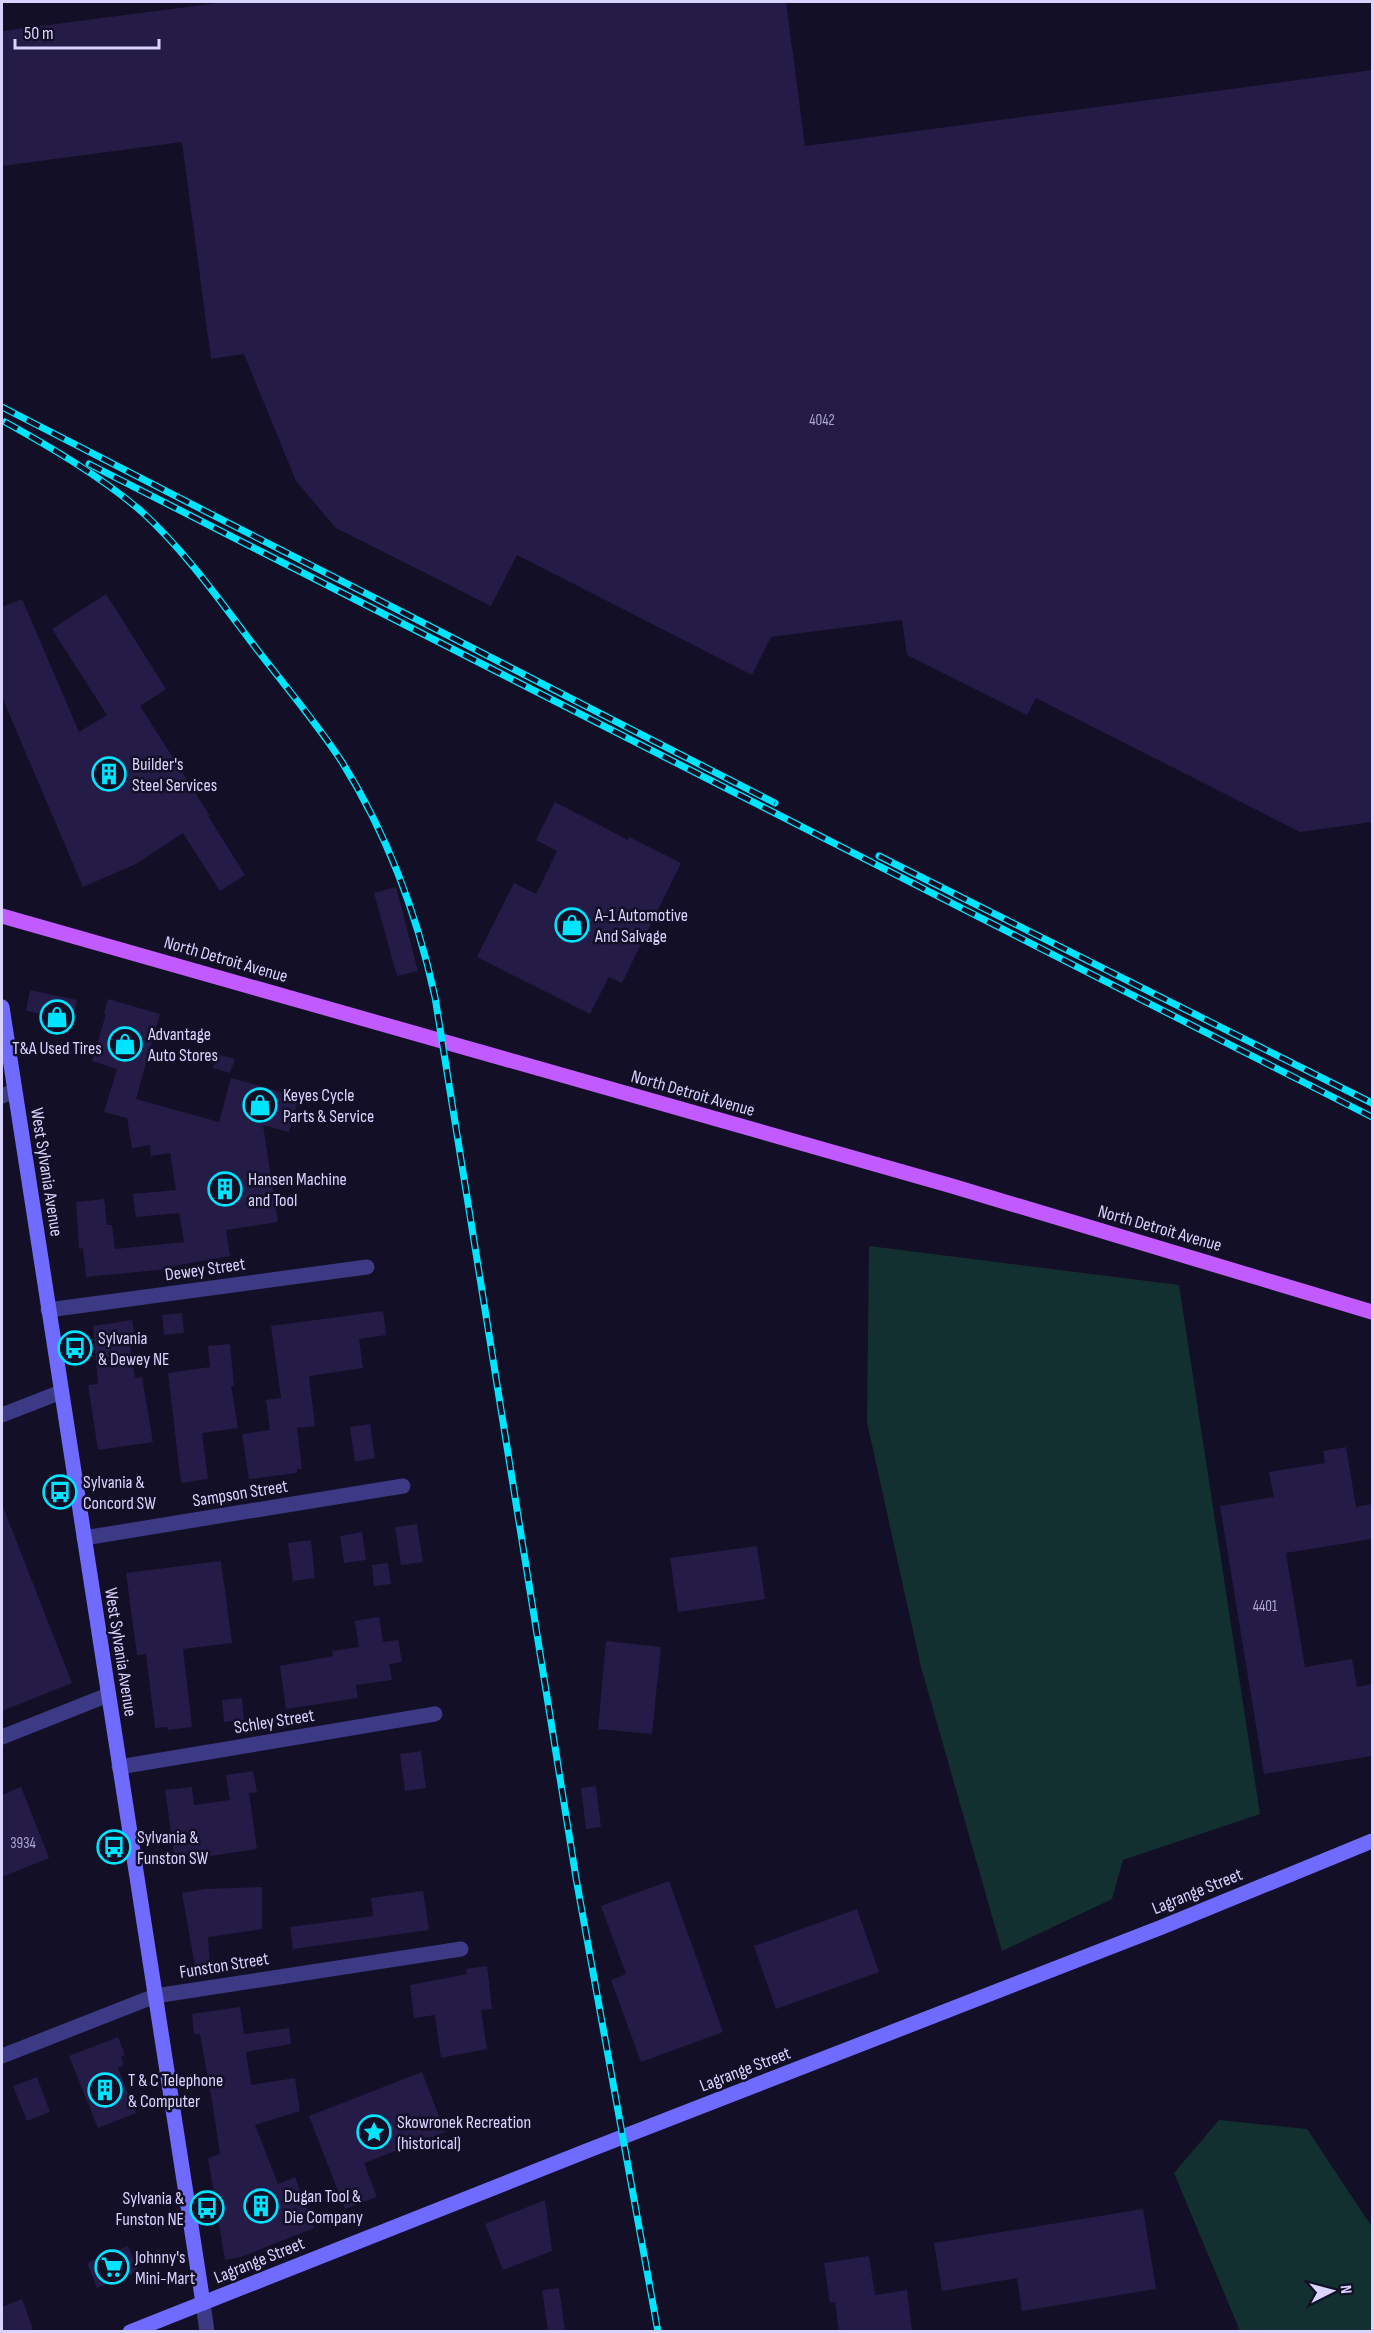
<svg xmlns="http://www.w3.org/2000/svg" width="1374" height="2333" font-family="'Sofia Sans Condensed',sans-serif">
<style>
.green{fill:#12302f}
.building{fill:#241b47}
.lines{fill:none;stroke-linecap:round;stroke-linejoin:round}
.minor{stroke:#3d3a85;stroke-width:15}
.secondary{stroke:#6f6bff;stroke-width:15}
.primary{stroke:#c25bff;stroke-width:15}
.rail-casing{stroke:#00e5ff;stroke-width:7}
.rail{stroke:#130f26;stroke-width:4.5;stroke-dasharray:14;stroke-linecap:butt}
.labels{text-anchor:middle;stroke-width:5;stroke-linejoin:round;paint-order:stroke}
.number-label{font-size:15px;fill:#aca6d1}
.poi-label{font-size:18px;fill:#d9d4ff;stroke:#130f26;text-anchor:start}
.street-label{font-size:18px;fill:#d9d4ff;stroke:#130f26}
</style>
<rect width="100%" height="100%" fill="#130f26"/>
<g class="green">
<path d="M869 1246 1179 1285 1260 1814 1123 1860 1112 1899 1002 1951 921 1667 867 1422Z"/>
<path d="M1219 2120 1307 2129 1372 2227V2331H1240L1174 2173Z"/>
</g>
<g class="building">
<path d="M225 2H786L805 146 1372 70V822L1300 832 1036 698 1027 715 907 655 902 620 771 637 752 675 517 555 491 606 336 528 296 481 244 354 211 359 182 142 2 166V31Z"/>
<path d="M106 594 166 689 140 706 210 816H208L245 875 220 891 183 833 136 864 83 887 2 697V607L22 599 79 732 107 715 52 629Z"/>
<path d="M555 802 628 840 629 837 681 863 622 983 609 977 590 1014 477 957 514 883 536 894 557 851 536 840Z"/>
<path d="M396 887 418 971 397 976 374 893Z"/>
<path d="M30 990 77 1000 72 1024 41 1019 42 1014 26 1011Z"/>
<path d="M108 999 160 1014 136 1099 219 1122 231 1078 299 1097 289 1132 263 1125 278 1222 226 1230 230 1256 168 1267V1269L86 1277 83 1248 79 1249 76 1202 104 1199 107 1225H112L115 1249 184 1242 179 1213 136 1217 133 1194 176 1190 170 1153 151 1156 150 1145 132 1148 127 1118 104 1112 117 1069 92 1061 106 1014 104 1013Z"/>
<path d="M217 1054 235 1059 230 1073 213 1068Z"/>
<path d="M383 1311 386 1335 359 1339 363 1368 309 1376 315 1426 297 1428 302 1469H297V1473L249 1479 242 1434 270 1430 266 1400 281 1398 271 1326Z"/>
<path d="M182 1313 184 1333 164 1335 162 1315Z"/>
<path d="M132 1320 135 1338 129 1339 135 1378 142 1377 153 1442 98 1450 88 1385 98 1384 93 1326Z"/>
<path d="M230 1344 234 1386H231L238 1428 202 1433 208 1479 181 1483 168 1373 210 1367 208 1346Z"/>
<path d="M370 1424 375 1458 355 1462 350 1427Z"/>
<path d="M1346 1447 1356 1507 1372 1504V1539L1286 1553 1305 1667 1352 1659 1357 1687 1372 1684V1756L1264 1774 1220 1506 1274 1497 1269 1472 1325 1463 1323 1451Z"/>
<path d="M3 1507 72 1683 2 1711V1508Z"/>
<path d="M417 1524 423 1562 401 1565 395 1527Z"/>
<path d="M362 1532 366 1560 344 1563 340 1536Z"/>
<path d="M311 1540 315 1578 293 1581 288 1543Z"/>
<path d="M757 1546 765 1599 678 1612 670 1558Z"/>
<path d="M221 1561 232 1643 183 1649 192 1727 168 1730V1727L155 1728 146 1654 137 1655 126 1573Z"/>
<path d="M388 1563 391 1584 374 1586 372 1565Z"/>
<path d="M379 1617 383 1642 398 1640 402 1662 389 1664 392 1680 356 1685 358 1698 286 1709 280 1666 333 1656 332 1651 359 1647 355 1621Z"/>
<path d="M606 1641 661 1647 652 1734 598 1729Z"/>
<path d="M242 1698 244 1720 224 1722 222 1700Z"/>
<path d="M421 1751 426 1788 405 1791 400 1754Z"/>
<path d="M253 1771 257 1792 249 1793 257 1849 175 1861 165 1790 192 1787 194 1805 230 1800 226 1775Z"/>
<path d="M596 1786 601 1827 586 1829 581 1788Z"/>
<path d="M21 1787 49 1858 2 1877V1795Z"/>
<path d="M669 1881 723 2032 641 2062 611 1980 626 1974 601 1906Z"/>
<path d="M262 1887V1929L208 1937 210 1965 195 1966 182 1893 204 1889Z"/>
<path d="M423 1891 429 1930 293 1949 290 1927 373 1916 371 1898Z"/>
<path d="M857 1909 879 1972 776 2009 754 1946Z"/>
<path d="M487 1966 492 2009 481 2010 487 2049 441 2058 435 2015 414 2018 410 1985 467 1974 466 1969Z"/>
<path d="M240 2007 244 2034 289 2028 291 2044 246 2052 251 2085 295 2078 300 2111 255 2125 278 2184 295 2177 314 2228 241 2257 225 2260 208 2158 220 2154 213 2107 200 2034H194L192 2014Z"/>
<path d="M118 2037 125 2055 121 2057 124 2065 118 2068 136 2113 98 2128 69 2056Z"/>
<path d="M422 2072 445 2132 364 2163 377 2197 345 2209 309 2116Z"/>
<path d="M37 2077 50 2112 27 2121 13 2086Z"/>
<path d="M545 2200 552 2251 503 2270 485 2224Z"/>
<path d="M1143 2209 1156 2289 1022 2311 1017 2278 942 2291 934 2243Z"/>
<path d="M128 2246 138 2271 97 2288 87 2263Z"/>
<path d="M869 2256 875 2295 907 2290 912 2331H839L835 2302 830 2303 824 2263Z"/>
<path d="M559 2288 565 2331H548L542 2290Z"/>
<path d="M22 2299 33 2329 25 2331H2V2307Z"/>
</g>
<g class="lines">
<g class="minor">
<path d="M2 1096 14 1091"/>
<path d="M48 1310 367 1267"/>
<path d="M2 1415 61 1392"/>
<path d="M84 1538 403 1486"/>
<path d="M2 1737 108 1695"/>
<path d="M119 1767 435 1714"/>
<path d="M2 2056 155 1996 461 1949"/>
<path d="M203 2303 207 2332"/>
</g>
<g class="secondary">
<path d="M2 1007 203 2303"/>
<path d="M130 2332 589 2150 1162 1927 1372 1841"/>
</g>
<path class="primary" d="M2 916 952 1186 1372 1312"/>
<defs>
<g id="rail">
<path d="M2 407 775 803"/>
<path d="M5 422C52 448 100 476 141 511 182 548 216 595 249 639 280 680 314 719 342 762 387 834 417 914 435 997L576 1878 658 2332"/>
<path d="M89 464 1372 1117"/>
<path d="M879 856 1372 1103"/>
</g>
</defs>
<use href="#rail" class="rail-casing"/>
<use href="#rail" class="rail"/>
</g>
<defs>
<symbol id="building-ring" viewBox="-11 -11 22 22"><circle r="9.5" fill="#130f26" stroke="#00e5ff" stroke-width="1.5"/><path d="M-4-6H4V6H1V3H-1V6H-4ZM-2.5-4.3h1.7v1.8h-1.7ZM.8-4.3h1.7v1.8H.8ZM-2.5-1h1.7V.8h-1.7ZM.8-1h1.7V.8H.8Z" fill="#00e5ff"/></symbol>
<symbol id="shop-ring" viewBox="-11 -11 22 22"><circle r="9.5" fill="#130f26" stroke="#00e5ff" stroke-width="1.5"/><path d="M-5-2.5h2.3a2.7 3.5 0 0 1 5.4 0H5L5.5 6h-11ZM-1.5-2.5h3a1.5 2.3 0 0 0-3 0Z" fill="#00e5ff"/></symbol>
<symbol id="bus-ring" viewBox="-11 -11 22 22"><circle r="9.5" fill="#130f26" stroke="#00e5ff" stroke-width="1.5"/><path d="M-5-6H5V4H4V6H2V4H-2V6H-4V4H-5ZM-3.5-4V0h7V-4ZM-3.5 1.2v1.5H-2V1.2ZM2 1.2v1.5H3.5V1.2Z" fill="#00e5ff"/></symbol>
<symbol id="sight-ring" viewBox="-11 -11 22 22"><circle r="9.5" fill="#130f26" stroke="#00e5ff" stroke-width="1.5"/><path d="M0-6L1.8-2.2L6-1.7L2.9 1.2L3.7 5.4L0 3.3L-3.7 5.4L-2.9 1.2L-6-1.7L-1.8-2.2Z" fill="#00e5ff"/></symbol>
<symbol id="supermarket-ring" viewBox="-11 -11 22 22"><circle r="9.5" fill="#130f26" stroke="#00e5ff" stroke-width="1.5"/><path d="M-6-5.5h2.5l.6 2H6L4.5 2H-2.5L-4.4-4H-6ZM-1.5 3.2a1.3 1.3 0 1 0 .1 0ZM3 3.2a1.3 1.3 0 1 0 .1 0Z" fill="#00e5ff"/></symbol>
</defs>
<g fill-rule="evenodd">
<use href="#building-ring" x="90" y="755" width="38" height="38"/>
<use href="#shop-ring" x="553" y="906" width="38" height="38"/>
<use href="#shop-ring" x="38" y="998" width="38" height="38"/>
<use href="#shop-ring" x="106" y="1025" width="38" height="38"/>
<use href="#shop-ring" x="241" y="1086" width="38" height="38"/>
<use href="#building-ring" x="206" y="1170" width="38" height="38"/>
<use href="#bus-ring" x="56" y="1329" width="38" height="38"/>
<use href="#bus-ring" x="41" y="1473" width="38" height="38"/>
<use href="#bus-ring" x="95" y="1828" width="38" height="38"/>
<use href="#building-ring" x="86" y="2071" width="38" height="38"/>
<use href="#sight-ring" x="355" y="2113" width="38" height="38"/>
<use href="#building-ring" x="242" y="2187" width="38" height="38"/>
<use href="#bus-ring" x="188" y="2189" width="38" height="38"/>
<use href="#supermarket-ring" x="93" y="2248" width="38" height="38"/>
</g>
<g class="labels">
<g class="number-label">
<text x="822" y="425">4042</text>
<text x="1265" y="1611">4401</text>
<text x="23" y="1848">3934</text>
</g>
<g class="poi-label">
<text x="132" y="770">Builder's<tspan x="132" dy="21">Steel Services</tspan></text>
<text x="595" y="921">A-1 Automotive<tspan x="595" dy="21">And Salvage</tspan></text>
<text x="148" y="1040">Advantage<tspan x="148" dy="21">Auto Stores</tspan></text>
<text x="57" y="1054" text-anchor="middle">T&amp;A Used Tires</text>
<text x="283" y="1101">Keyes Cycle<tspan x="283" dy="21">Parts &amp; Service</tspan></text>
<text x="248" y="1185">Hansen Machine<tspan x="248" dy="21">and Tool</tspan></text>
<text x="98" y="1344">Sylvania<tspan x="98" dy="21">&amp; Dewey NE</tspan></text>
<text x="83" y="1488">Sylvania &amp;<tspan x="83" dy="21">Concord SW</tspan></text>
<text x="137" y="1843">Sylvania &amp;<tspan x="137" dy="21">Funston SW</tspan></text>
<text x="128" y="2086">T &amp; C Telephone<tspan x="128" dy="21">&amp; Computer</tspan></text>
<text x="397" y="2128">Skowronek Recreation<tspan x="397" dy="21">(historical)</tspan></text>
<text x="284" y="2202">Dugan Tool &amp;<tspan x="284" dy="21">Die Company</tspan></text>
<text x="184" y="2204" text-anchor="end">Sylvania &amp;<tspan x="184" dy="21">Funston NE</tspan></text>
<text x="135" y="2263">Johnny's<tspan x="135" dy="21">Mini-Mart</tspan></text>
</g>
<g class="street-label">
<text transform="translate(226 959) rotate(16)" y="6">North Detroit Avenue</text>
<text transform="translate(693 1093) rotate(16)" y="6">North Detroit Avenue</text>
<text transform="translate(47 1172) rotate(81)" y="6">West Sylvania Avenue</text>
<text transform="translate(1160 1228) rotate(16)" y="6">North Detroit Avenue</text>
<text transform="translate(205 1269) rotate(-8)" y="6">Dewey Street</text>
<text transform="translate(240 1493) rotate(-9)" y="6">Sampson Street</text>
<text transform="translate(121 1652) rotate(81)" y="6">West Sylvania Avenue</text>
<text transform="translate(274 1721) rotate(-9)" y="6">Schley Street</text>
<text transform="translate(1197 1891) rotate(-22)" y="6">Lagrange Street</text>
<text transform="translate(224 1965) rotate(-9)" y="6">Funston Street</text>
<text transform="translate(745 2069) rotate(-21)" y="6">Lagrange Street</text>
<text transform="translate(259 2260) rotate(-22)" y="6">Lagrange Street</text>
</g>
</g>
<rect width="1374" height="2333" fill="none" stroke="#d9d4ff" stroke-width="6"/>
<g transform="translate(1332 2291) rotate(84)" stroke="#130f26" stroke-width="4.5" paint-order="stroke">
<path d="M0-4.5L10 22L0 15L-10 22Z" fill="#d9d4ff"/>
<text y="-9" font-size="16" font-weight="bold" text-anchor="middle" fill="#d9d4ff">N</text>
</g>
<path d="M15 39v9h144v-9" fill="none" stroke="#d9d4ff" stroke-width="3"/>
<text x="24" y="39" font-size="18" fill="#d9d4ff" stroke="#130f26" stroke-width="4.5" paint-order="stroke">50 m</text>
</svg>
